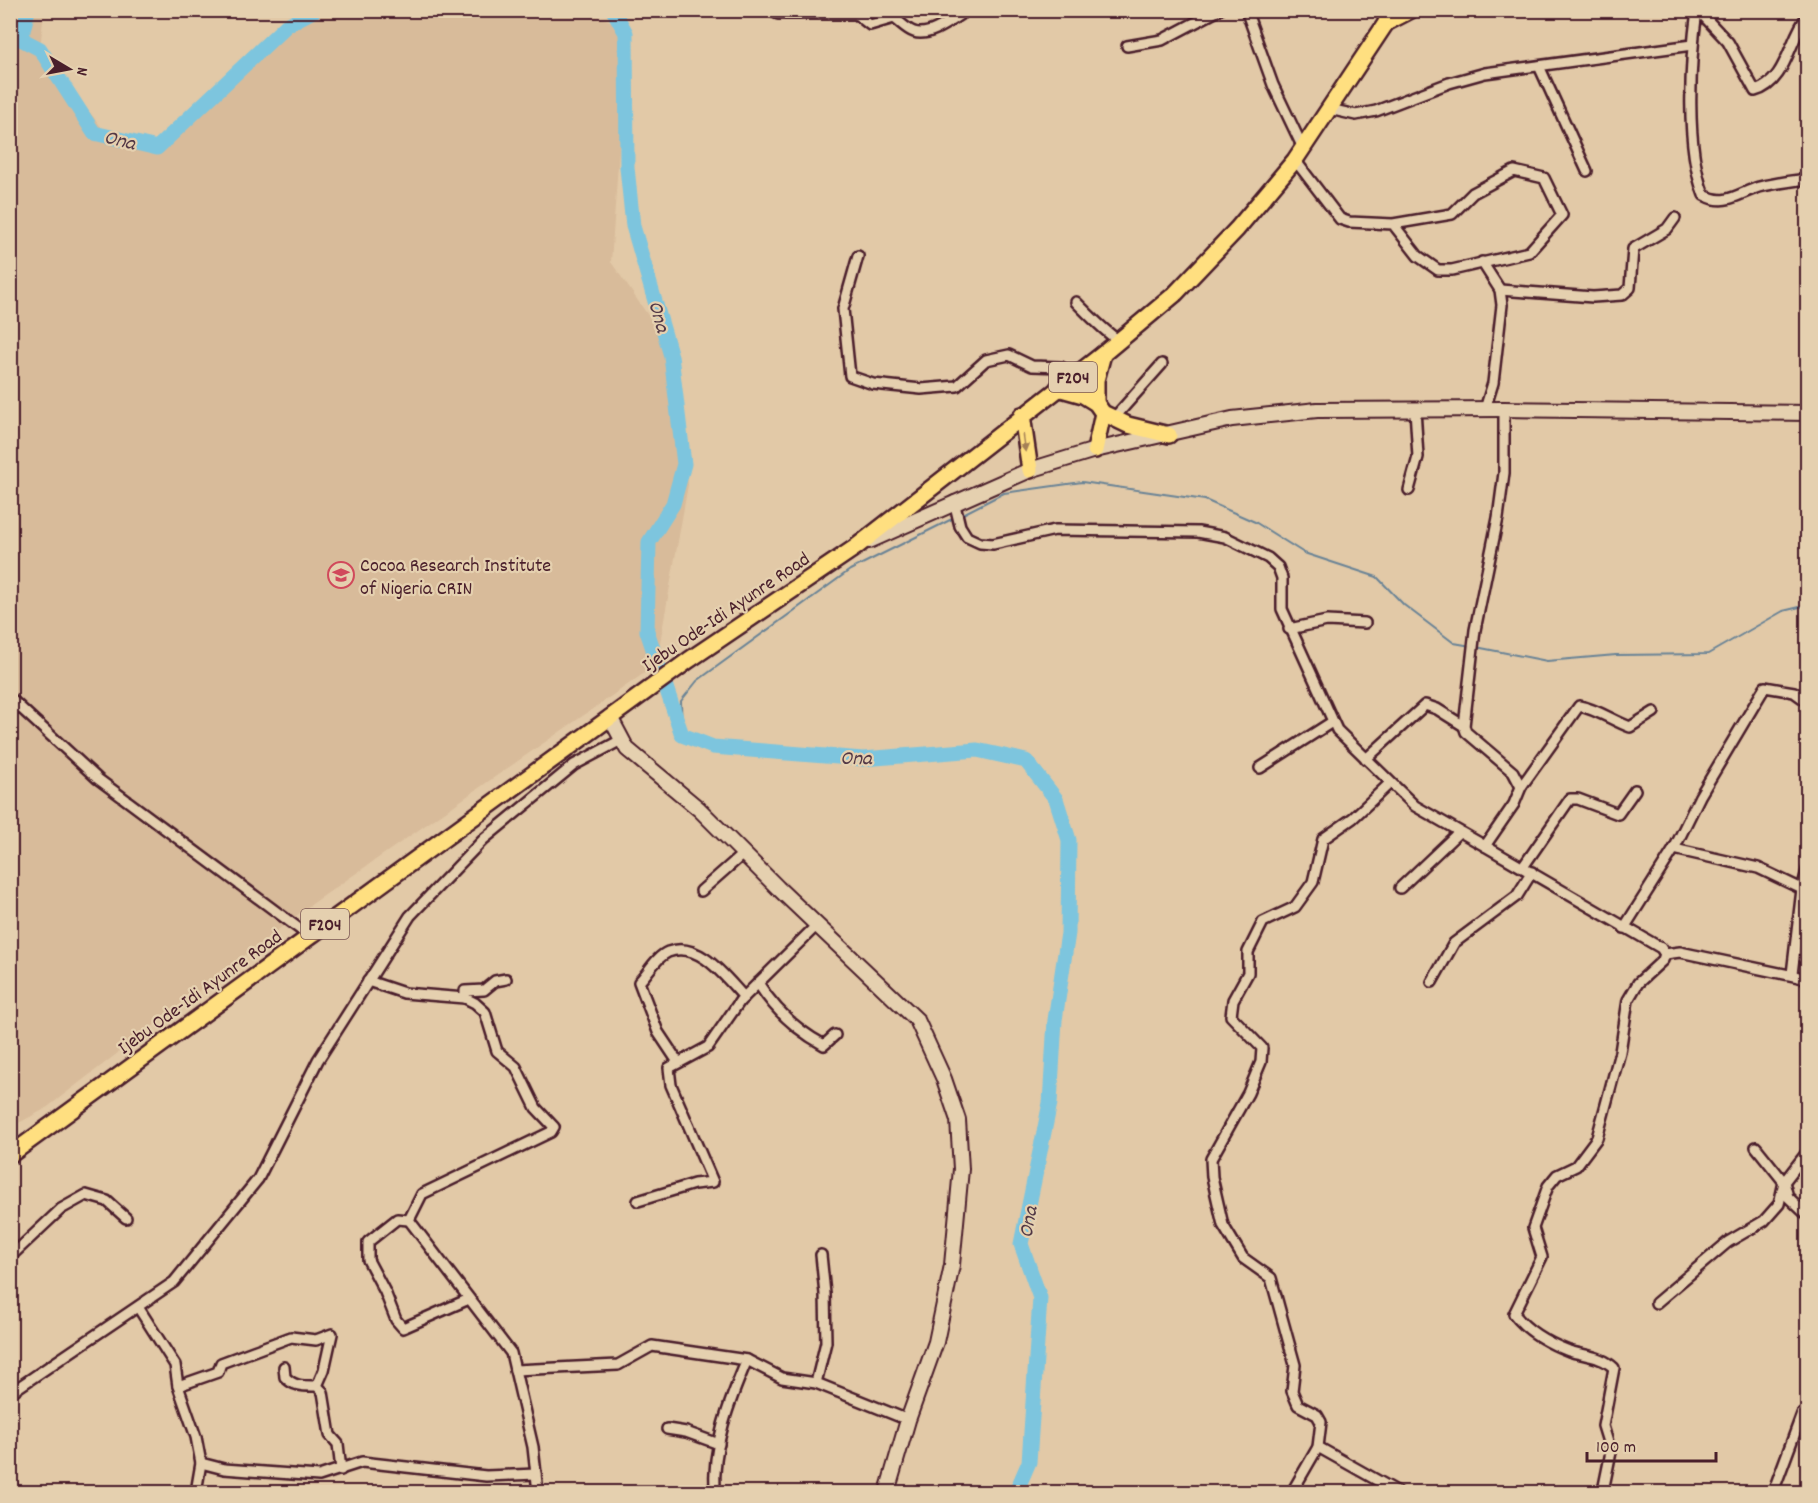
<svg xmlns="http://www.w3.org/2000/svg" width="1818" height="1503" font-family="Dekko,sans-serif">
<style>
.built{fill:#d8bb9a}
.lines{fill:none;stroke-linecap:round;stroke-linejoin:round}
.stream{stroke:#698396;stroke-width:2}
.river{stroke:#7dc5de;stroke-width:15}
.street-casing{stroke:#4a1f2b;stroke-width:14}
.secondary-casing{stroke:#4a1f2b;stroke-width:18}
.primary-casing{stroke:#4a1f2b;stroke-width:20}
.street{stroke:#e5d0af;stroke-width:9}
.secondary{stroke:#e5d0af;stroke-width:14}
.primary{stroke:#ffdf80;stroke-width:15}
.oneway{fill:#a47f56}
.labels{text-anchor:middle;stroke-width:4.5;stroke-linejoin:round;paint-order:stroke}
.shield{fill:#e5d0af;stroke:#785453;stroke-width:1.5}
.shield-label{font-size:18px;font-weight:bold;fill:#4a1f2b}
.poi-label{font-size:20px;fill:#4a1f2b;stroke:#e5d0af;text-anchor:start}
.street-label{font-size:20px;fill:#4a1f2b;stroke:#e5d0af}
.water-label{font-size:21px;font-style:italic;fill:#523846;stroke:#e5d0af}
</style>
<rect width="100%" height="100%" fill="#e2c9a7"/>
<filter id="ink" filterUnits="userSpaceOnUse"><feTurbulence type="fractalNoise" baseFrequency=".0167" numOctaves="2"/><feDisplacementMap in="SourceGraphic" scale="12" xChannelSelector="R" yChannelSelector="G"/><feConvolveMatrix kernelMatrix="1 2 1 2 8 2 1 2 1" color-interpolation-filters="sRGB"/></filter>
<g filter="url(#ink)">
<path class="built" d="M579 10 619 24 621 122 611 262 677 357 688 485 656 665 309 906 45 1109 11 1127V11H44L40 49 102 128 156 148 287 25 323 11Z"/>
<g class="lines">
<g class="stream">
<path d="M959 516 1004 493 1082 482 1205 500 1255 522 1304 553 1377 577 1404 605 1454 643 1471 646"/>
<path d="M1476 647 1547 661 1616 655 1708 654 1783 611 1808 605"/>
<path d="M682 735 681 701 697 681 850 570 954 518"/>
</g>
<g class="river">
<path d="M28 10 21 39 40 49 94 133 157 148 287 25 315 10"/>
<path d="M613 10 626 33 627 167 633 226 671 356 684 464 673 504 649 542 647 631 682 735 713 747 863 759 977 750 1026 761 1056 799 1069 840 1068 933 1055 1020 1050 1103 1021 1244 1040 1298 1029 1462 1016 1492"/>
</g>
<defs>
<g id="street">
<path d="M770 10 778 14H856L870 25 894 18C900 22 907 30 914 32 930 38 954 18 967 10"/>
<path d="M1246 10 1273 85 1303 148"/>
<path d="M1697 10C1690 62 1685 147 1704 195 1726 207 1739 193 1759 187 1775 183 1791 181 1808 179"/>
<path d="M1698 10 1728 42 1755 91C1787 82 1789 38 1808 15"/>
<path d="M1127 46 1162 40 1219 10"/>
<path d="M1539 66 1587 171"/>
<path d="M1329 109 1356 115 1376 111 1449 83 1485 73 1692 45"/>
<path d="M1295 160 1340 219 1349 222 1393 224 1452 214 1473 193 1514 171 1544 178 1562 215 1529 252 1452 270H1438L1418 256 1393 224"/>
<path d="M858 256 843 309 850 376 873 384 921 389 957 386 986 360 1009 355 1032 366 1061 367 1074 376"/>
<path d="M1482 262 1500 290 1502 305 1493 383 1485 409"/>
<path d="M1500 290 1593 297 1622 295 1630 288 1633 249 1667 229 1675 218"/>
<path d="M1076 302C1090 316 1103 330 1119 341"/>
<path d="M1114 418 1162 364"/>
<path d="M1409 490 1418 457 1415 409"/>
<path d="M954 501 960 526 967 537 980 543 993 544 1055 530 1198 532 1225 537 1268 558 1278 567 1282 578V609L1337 730 1415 806 1485 846 1514 804 1521 787 1513 772 1466 732 1464 726 1475 630 1498 518 1504 473V409"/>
<path d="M1289 629 1327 621 1365 623"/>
<path d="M10 698 98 779 309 936"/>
<path d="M1366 759 1425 705 1437 709 1464 726"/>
<path d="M1260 768 1332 722"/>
<path d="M1521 787 1579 706C1597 709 1613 721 1630 727L1654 712"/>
<path d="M1485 846 1661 948 1665 954 1663 960 1638 983 1628 1000 1620 1052 1597 1138 1576 1166 1557 1175 1548 1186 1533 1228 1542 1257 1514 1314C1528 1332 1548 1343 1569 1351 1585 1356 1602 1356 1614 1368L1603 1426 1611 1452 1604 1486 1610 1492"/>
<path d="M1674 849 1700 796 1765 687 1794 692 1808 702"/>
<path d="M1523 867 1570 799H1578L1618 814 1635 790"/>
<path d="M1400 888 1459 832"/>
<path d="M701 891 743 854"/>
<path d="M1624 928 1674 849 1758 868 1802 889"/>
<path d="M1665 954 1680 952 1808 979"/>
<path d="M1792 974 1802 889 1808 867"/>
<path d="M368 981 404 993 465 998 475 1003 485 1012 497 1051 516 1067 536 1108 554 1127 551 1132 422 1194 409 1220 511 1353 533 1447 538 1492"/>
<path d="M1432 982 1454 943 1517 896 1532 872"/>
<path d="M758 983C775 1010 796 1030 824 1045L835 1035"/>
<path d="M465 998V991L484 990 495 981 506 979"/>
<path d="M678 1062 658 1032 639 982C648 973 656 957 668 952 699 940 726 978 744 997"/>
<path d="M1756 1147 1784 1182 1788 1197 1808 1216"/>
<path d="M638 1201 694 1184 713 1182 671 1085 669 1068 708 1047 740 1001 817 925"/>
<path d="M409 1220 397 1219 368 1242V1260L385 1292 396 1320 403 1328 469 1299"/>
<path d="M10 1257 61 1209 86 1195 107 1201 126 1218"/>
<path d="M1656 1303 1728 1242 1764 1221 1779 1204 1784 1182 1808 1151"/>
<path d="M138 1307 175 1365 178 1386 218 1372 221 1363 291 1337 316 1340 332 1334 324 1370 317 1386"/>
<path d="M284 1367 285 1377C294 1387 304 1386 317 1386L323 1392 330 1435 338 1444 341 1470"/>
<path d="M515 1370 618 1365 652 1346 747 1360 782 1378 816 1383 908 1420"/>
<path d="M816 1383 826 1342 825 1294 821 1255"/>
<path d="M178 1386 196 1437 201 1463"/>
<path d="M10 1393 174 1282 258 1179 318 1060 410 916 484 839 574 765 621 740"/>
<path d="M667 1429 686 1432 719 1444"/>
<path d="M1318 1447 1398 1492"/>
<path d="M10 1470 12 1492"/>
<path d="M196 1492 201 1463 224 1469 319 1476 362 1462 486 1476 536 1474"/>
<path d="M670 1492H671"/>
<path d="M697 1492 715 1490"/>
<path d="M715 1492C712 1446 729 1402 747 1360"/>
<path d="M1292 1492 1318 1447 1321 1422 1317 1415 1298 1405 1292 1391 1295 1365 1271 1278 1243 1258 1223 1225 1212 1177 1211 1159 1248 1093 1261 1062 1262 1048 1231 1016 1233 1000 1248 973V952L1263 922 1295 907 1313 882 1323 839 1353 818 1389 784"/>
<path d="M1773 1492 1802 1414 1808 1411"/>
</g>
<g id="secondary">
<path d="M869 541 1030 470 1095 450 1232 419 1317 410 1504 409 1808 413"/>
<path d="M610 717 627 749 699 809 778 888 917 1020 944 1079 958 1120 961 1169 952 1265 936 1342 908 1420 887 1492"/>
</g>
<g id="primary">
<path d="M1386 23 1411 10"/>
<path d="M1058 388 1083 395 1096 403 1103 413 1128 425 1169 435"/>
<path d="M1096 403V380L1103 354"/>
<path d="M1022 415 1030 470"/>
<path d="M1095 450 1103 413"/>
<path d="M10 1155 689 660 856 547 1103 354 1175 294 1237 229 1295 160 1386 23 1388 10"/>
</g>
</defs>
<use href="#street" class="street-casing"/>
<use href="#secondary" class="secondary-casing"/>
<use href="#primary" class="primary-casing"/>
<use href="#street" class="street"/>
<use href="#secondary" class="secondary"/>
<use href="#primary" class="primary"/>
</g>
<defs><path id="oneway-solid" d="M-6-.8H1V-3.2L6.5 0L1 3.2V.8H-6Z" transform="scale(1.5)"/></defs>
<use class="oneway" href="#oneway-solid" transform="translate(1024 443) rotate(82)"/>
</g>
<defs>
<symbol id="school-ring" viewBox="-11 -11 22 22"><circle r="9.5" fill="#e5d0af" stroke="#d1495b" stroke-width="1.5"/><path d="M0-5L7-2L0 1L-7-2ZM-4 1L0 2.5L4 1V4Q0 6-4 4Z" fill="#d1495b"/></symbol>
</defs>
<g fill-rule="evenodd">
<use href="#school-ring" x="326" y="560" width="30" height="30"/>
</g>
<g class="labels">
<g class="shield">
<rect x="1049" y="362" width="48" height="30" rx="4.5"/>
<rect x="301" y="909" width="48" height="30" rx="4.5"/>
</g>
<g class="shield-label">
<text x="1073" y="383">F204</text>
<text x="325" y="930">F204</text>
</g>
<g class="poi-label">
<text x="360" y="571">Cocoa Research Institute<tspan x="360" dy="23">of Nigeria CRIN</tspan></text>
</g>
<g class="street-label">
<text transform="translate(725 611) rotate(-34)" y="7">Ijebu Ode-Idi Ayunre Road</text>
<text transform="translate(199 991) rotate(-36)" y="7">Ijebu Ode-Idi Ayunre Road</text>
</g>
<g class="water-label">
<text transform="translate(120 139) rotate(14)" y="7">Ona</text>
<text transform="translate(660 316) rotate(74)" y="7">Ona</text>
<text transform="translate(856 757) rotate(1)" y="7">Ona</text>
<text transform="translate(1027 1222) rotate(-80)" y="7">Ona</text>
</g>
</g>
<rect width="1818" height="1503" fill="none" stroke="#e5d0af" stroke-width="36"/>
<rect x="18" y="18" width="1782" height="1467" fill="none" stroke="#4a1f2b" stroke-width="2" filter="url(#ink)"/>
<g transform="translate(69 69) rotate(100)" stroke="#e5d0af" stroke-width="4.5" paint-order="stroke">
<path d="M0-4.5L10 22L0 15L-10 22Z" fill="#4a1f2b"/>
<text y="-9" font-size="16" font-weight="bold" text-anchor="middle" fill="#4a1f2b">N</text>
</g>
<path d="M1587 1452v9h129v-9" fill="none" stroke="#4a1f2b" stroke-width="3"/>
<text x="1596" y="1452" font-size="18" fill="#4a1f2b" stroke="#e5d0af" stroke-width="4.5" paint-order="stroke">100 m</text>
</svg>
